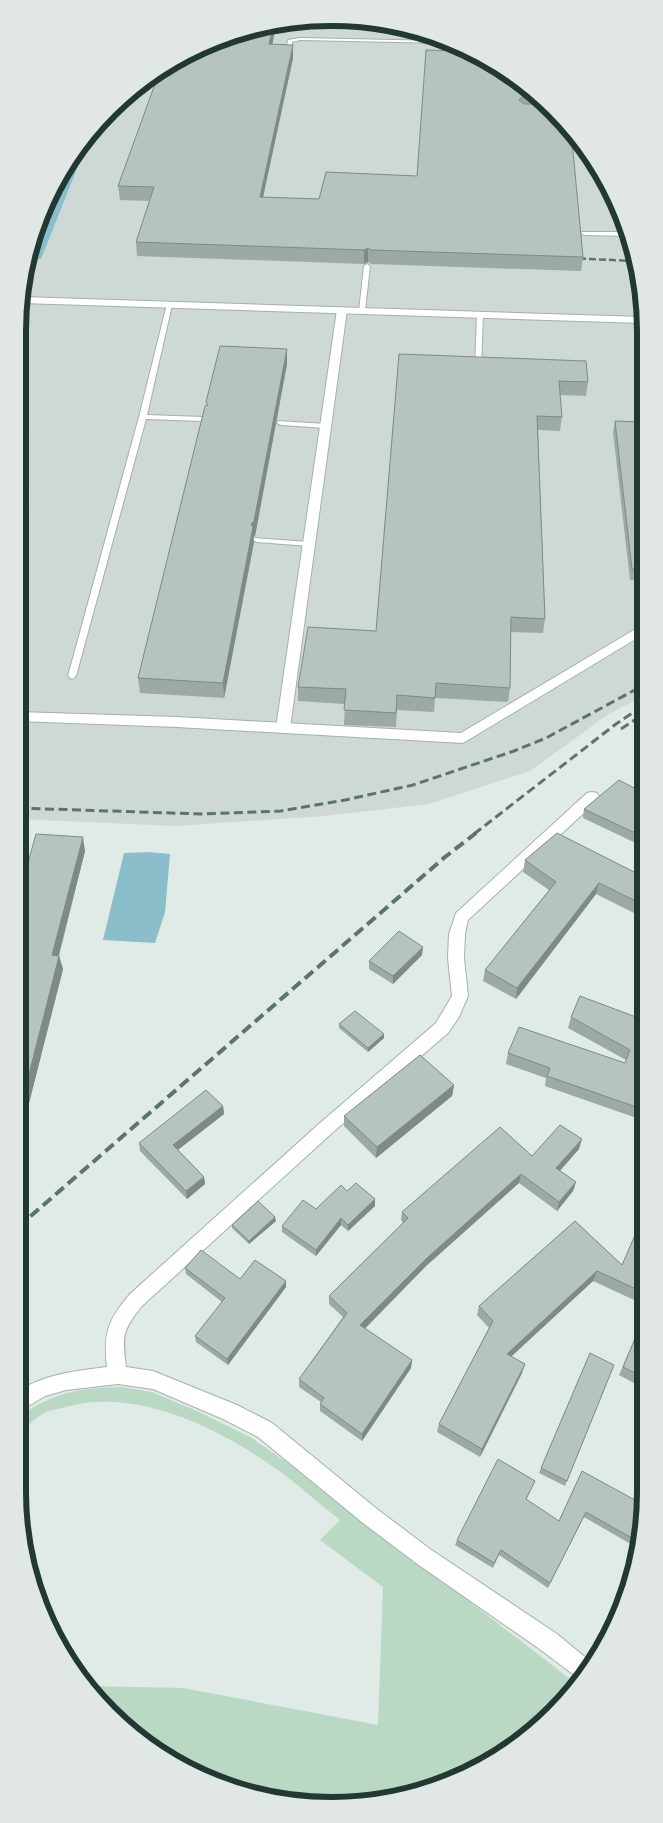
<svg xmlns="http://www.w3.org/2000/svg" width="663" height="1823" font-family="Commissioner,sans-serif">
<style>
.built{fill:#ced9d5}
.green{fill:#bad9c4}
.water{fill:#8bbecb}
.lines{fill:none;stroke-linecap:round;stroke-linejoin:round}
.service-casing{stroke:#a3b1ad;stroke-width:2}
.minor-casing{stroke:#a3b1ad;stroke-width:2}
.tertiary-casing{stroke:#a3b1ad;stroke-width:2}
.service{fill:#fff;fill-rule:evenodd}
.minor{fill:#fff;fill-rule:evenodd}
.tertiary{fill:#fff;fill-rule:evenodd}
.rail-far2{stroke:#5c746f;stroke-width:2.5;stroke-dasharray:7 3;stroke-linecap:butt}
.rail-far1{stroke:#5c746f;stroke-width:3;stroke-dasharray:9 4.5;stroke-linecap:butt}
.rail{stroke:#5c746f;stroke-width:4;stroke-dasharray:11 5.5;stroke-linecap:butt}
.wall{fill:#9ca9a4}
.shaded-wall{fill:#7f8986}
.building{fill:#b5c4bf;stroke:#7f8986}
.rim{fill:none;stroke:#223833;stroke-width:6}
</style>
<rect width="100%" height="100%" fill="#e0eae6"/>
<path class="built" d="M291 20 413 28 506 70 568 125 613 193 643 290 644 695 606 716 530 771 429 804 324 816 176 826 18 819V331L28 250 83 140 175 59Z"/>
<path class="green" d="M122 1387 152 1392 199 1412 250 1437 295 1468 578 1685 506 1753 393 1799 381 1800 271 1796 175 1764 95 1698 88 1686 183 1688 378 1725 383 1587 320 1540 340 1520C319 1504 299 1485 278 1470 220 1429 138 1387 66 1407 59 1409 50 1410 44 1413 34 1418 26 1429 18 1435V1417C54 1392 79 1388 122 1387Z"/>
<g class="water">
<path d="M92 131 41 259 27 258 30 247 83 140Z"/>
<path d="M149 852 170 854 165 912 155 943 103 940 124 853Z"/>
</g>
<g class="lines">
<defs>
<g id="service">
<path d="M300 38 442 41 446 43 300 40 292 42 290 55 285 56 288 40Z"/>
<path d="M582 232H625L626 236 584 235 581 233Z"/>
<path d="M367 264 370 266 365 311 362 313 359 311 364 266Z"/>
<path d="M167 304 172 305 147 415 203 417 207 419 203 421 146 419 76 676 72 679 68 676 139 417Z"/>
<path d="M480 312 483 314 481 368 478 370 475 368 477 314Z"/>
<path d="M278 421 326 424 330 426 326 428 281 425 277 423Z"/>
<path d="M254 538 309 542 313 544 309 546 257 542 253 540Z"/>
</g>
<g id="minor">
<path d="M342 307 347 310 290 728 288 731H278L276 728 337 310Z"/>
<path d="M592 792 597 793 599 797 597 801 468 920 465 934 464 958 468 996 459 1017 448 1033 332 1133 142 1306C122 1331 122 1336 126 1367L153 1371 237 1405 272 1423 377 1509 430 1549 557 1634 591 1662 582 1681 541 1650 416 1563 363 1523 258 1437 223 1419 153 1389 118 1384 66 1390 45 1396 18 1412V1391C46 1374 75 1371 107 1367 103 1333 108 1320 130 1294L320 1123 436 1023 452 996 448 958 449 934 456 913 587 793Z"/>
</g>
<g id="tertiary">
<path d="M22 297 643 317V323L22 303Z"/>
<path d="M644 624V634L463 743 177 727 18 721V712L177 717 461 733Z"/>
</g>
</defs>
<use href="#service" class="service-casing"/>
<use href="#minor" class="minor-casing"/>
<use href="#tertiary" class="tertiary-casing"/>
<use href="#service" class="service"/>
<use href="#minor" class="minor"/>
<use href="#tertiary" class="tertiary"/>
<path class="rail-far2" d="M569 258 634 261"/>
<g class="rail-far1">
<path d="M621 729 644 714"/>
<path d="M18 808 202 814 281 811 345 800 413 785 514 751 546 738 644 685"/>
<path d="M474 834 616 724 644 705"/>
</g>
<path class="rail" d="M18 1227 445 857 476 833"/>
</g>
<g class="wall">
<path d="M272 44 293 58 263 197 319 199 417 176 520 87 525 88 568 125 583 257 581 271 371 264 368 262 364 264 137 256 136 242 150 201 120 200 118 186Z"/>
<path d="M399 354 588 382 586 396 560 395 562 417 560 431 538 430 545 619 543 633 511 632 510 688 508 702 435 698 434 712 397 710 396 727 344 725 345 704 298 701V687L376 631Z"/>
<path d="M287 364 255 536 253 537 254 542 224 698 140 693 138 678 207 405 206 402Z"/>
<path d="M615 421 643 422V580H630L613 432Z"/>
<path d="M644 785V847L583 818 584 809 638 790Z"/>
<path d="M85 851 59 956 63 969 28 1107 18 1106V898Z"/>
<path d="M525 860 644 877V918L596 894 516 999 483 981 485 970 549 890 523 872Z"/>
<path d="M422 955 393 984 369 969V961Z"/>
<path d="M571 1017 644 1020 645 1121 545 1086 546 1078 506 1064 508 1053 625 1063 626 1060 568 1028Z"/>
<path d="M339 1024 384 1034V1038L368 1052 339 1028Z"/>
<path d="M454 1085 452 1096 376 1158 344 1126V1116Z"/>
<path d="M223 1106 224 1114 178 1150 204 1177 205 1184 187 1199 140 1151 139 1143Z"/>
<path d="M579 1149 560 1171 576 1182 573 1191 557 1211 519 1183 426 1266 365 1329 412 1360 411 1368 362 1441 320 1411V1404L321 1402 299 1387V1379L343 1317 329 1304V1296L403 1223 401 1220 402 1212 532 1156Z"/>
<path d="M347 1191 375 1206 348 1231 341 1225 316 1256 282 1232V1226L316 1209Z"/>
<path d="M645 1212V1305L593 1281 511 1357 522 1373 480 1457 437 1432 439 1424 489 1328 477 1315 479 1306 575 1221 622 1265Z"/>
<path d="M276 1221 249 1244 232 1228V1225Z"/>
<path d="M185 1268 240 1279 286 1281V1287L228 1365 196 1342 195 1336 222 1302 186 1274Z"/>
<path d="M644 1317 645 1318V1389L619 1375Z"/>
<path d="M614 1365 565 1486 539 1473 541 1468Z"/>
<path d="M582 1471 637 1541 634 1546 584 1517 548 1588 499 1555 493 1568 455 1545 457 1540 535 1481 526 1500 559 1521Z"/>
</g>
<g class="shaded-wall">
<path d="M276 25 270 57 269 44 273 26Z"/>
<path d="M293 45V58L260 211V197Z"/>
<path d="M368 248V262L364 264V250Z"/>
<path d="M287 349V364L255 536 253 537 254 542 224 698 223 683 251 524Z"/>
<path d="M83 837 85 851 55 969 52 955Z"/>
<path d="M599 883 596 894 516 999 517 988Z"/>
<path d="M423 947 422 955 393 984V976Z"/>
<path d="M59 956 63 969 28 1107 24 1094Z"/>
<path d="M384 1034V1038L368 1052V1048Z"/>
<path d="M454 1085 452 1096 376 1158 377 1147Z"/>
<path d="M223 1106 224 1114 175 1152 173 1145Z"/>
<path d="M582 1139 579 1149 554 1177 556 1168Z"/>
<path d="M521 1174 519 1183 426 1266 360 1333V1325L427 1258Z"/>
<path d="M204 1177 205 1184 187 1199 186 1191Z"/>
<path d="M576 1182 573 1191 557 1211 559 1202Z"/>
<path d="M375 1199V1206L348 1231V1225Z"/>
<path d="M275 1217 276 1221 249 1244V1241Z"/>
<path d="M341 1218V1225L316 1256V1250Z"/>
<path d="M597 1271 593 1281 504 1363 507 1354Z"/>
<path d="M286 1281V1287L228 1365 227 1359Z"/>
<path d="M412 1360 411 1368 362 1441V1434Z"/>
<path d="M525 1364 522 1373 480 1457 482 1449Z"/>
</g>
<g class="building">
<path d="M273 26 269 44 293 45 260 197 319 199 326 172 417 176 426 50 464 51 506 70 519 82 520 87 525 88 537 98 522 97 519 100 524 104H544L568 125 571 130 583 257 371 250 368 248 364 250 136 242 154 187 118 186 159 73 175 59Z"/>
<path d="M220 346 287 349 254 521 251 524 253 527 223 683 138 678 205 406 208 405 206 402Z"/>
<path d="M399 354 586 361 588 382 559 381 562 417 537 416 545 619 511 617 510 688 436 683 435 698 397 695 396 713 344 710 346 689 298 687 308 627 376 631Z"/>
<path d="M615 421 643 422V569H632Z"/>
<path d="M619 780 638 790 644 785V837L584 809Z"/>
<path d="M557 833 644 877V905L599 883 517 988 485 970 556 882 525 860Z"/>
<path d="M36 834 83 837 52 955 59 956 24 1094H18V898Z"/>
<path d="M399 931 423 947 393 976 369 961Z"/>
<path d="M580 996 644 1020 645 1110 547 1076 550 1068 508 1053 519 1027 625 1063 630 1050 571 1017Z"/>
<path d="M355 1011 384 1034 368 1048 339 1024Z"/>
<path d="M420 1055 454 1085 377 1147 344 1116Z"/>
<path d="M206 1090 223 1106 173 1145 204 1177 186 1191 139 1143Z"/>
<path d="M560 1125 582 1139 556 1168 576 1182 559 1202 521 1174 427 1258 360 1325 412 1360 362 1434 320 1404 324 1398 299 1379 347 1313 329 1296 408 1218 402 1212 500 1127 532 1156Z"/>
<path d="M356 1183 375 1199 348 1225 341 1218 316 1250 282 1226 303 1200 316 1209 341 1185 347 1191Z"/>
<path d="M258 1201 275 1217 249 1241 232 1225Z"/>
<path d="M645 1212V1293L597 1271 507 1354 525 1364 482 1449 439 1424 493 1321 479 1306 575 1221 622 1265Z"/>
<path d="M201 1250 240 1279 255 1260 286 1281 227 1359 195 1336 225 1298 185 1268Z"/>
<path d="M644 1317 645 1318V1378L623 1367Z"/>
<path d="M590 1353 614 1365 567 1481 541 1468Z"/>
<path d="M498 1459 535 1481 526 1499 559 1521 582 1471 644 1505 640 1534 637 1541 586 1512 550 1583 501 1550 494 1563 457 1540Z"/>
</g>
<path d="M0 0H663V1823H0ZM331 26H332A305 305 0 0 1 637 331V1492A305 305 0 0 1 332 1797H331A305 305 0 0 1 26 1492V331A305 305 0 0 1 331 26Z" fill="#e0e7e4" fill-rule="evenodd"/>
<path class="rim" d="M331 26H332A305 305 0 0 1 637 331V1492A305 305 0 0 1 332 1797H331A305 305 0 0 1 26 1492V331A305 305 0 0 1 331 26Z"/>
</svg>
